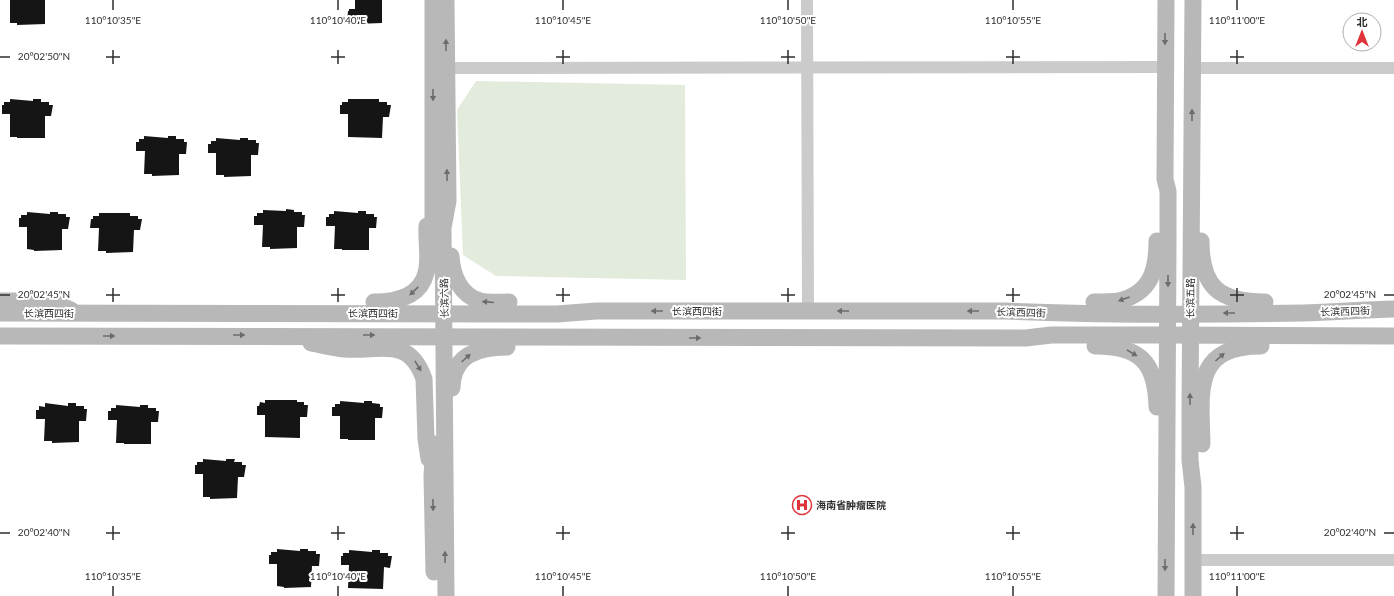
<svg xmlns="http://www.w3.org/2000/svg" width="1394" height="596" font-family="Lato,'Noto Sans SC',sans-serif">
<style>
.green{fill:#e3ebdc}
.building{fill:#151515}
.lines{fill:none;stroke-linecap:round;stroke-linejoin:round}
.street{stroke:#cbcbcb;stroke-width:12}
.secondary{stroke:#b8b8b8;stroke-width:17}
.oneway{fill:#6c6c6c}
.ticks{fill:none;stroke:#2e2e2e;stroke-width:1.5}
.labels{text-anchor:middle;stroke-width:4;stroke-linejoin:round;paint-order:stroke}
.street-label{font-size:10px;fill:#2e2e2e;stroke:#fff}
.poi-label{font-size:10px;font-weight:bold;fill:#2e2e2e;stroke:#fff;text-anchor:start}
.ticks-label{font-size:10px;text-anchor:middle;fill:#2e2e2e;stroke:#fff;stroke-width:4;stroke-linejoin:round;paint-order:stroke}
</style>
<rect width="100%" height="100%" fill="#fff"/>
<path class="green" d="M476 81 685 85 686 280 496 276 463 255 457 110Z"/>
<g class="building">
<path d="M10 0H45V24L17 25V23H10Z"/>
<path d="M355 0H382V23L355 24V22H347L348 11H349V9H355Z"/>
<path d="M10 99 33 101V99H41V102H49V105H53L51 116H45V138H17V137H10V114H2V105H4V102H10Z"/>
<path d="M348 99H379V102H387V105H391L389 117H383L382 138 348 137V114H340V105H342V102H348Z"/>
<path d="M144 136 168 138V136H176V139H184V142H187L186 154H179V175L152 176V174H144L145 151H136V142H139V139H144Z"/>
<path d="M216 138 240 140V138H248V140H256V143H259L258 155H251V176L224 177V175H216V153H208V144H211V141H216Z"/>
<path d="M286 209 294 210V212H302V215H305L304 227H297V248L270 249V247H262L263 225H254V216H257V213H263V210L286 211Z"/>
<path d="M334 211 358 213V211H366V214H374V217H377L376 228H369V250H342V249H334L335 226H326V217H329V214H334Z"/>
<path d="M27 212 50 214V212H58V214H66V217H70L68 229H62V250L34 251V250L27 249V227H19V218H21V215H27Z"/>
<path d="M99 213H130V216H138V219H142L140 230H134L133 252 106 253V251H98L99 228H90L91 219H93V216H99Z"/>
<path d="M265 400H297V402H304V405H308L307 417H300V438L265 437V415H257V406H259L260 402 265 403Z"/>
<path d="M340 401 364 403V401H372V403L380 404V407H383L382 418H375V440H348V439H340V416H332V407H335V404H340Z"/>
<path d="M45 403 68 406V403H76V406H84V409H87L86 421H79V442L52 443V441H44L45 419H36V410H39V406L45 407Z"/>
<path d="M116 405 140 407V405H148V408H156V411H159L158 422H151V444H124V443H116L117 420H108V411H111V408H116Z"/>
<path d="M203 459 226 461V459H235L234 462H242V465H246L244 477H238L237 498 210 499V497H203V474H195V465H197V462H203Z"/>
<path d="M277 549 300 551V549H308V551H316V554H320L319 566H312L311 587 284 588V587L277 586V564H269V555H271V552H277Z"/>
<path d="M349 550 372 552V550H380V553H388V556H392L390 568 384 567 383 589 348 588 349 565H341V556H343V553H349Z"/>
</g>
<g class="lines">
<g class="street">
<path d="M807 0 808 311"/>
<path d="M446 68 1165 67"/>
<path d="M1192 68H1394"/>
<path d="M1193 560H1394"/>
</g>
<g class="secondary">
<path d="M433 0V240"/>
<path d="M1166 0 1165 179 1168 191V244L1166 596"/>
<path d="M1193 0 1190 406V460L1193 487V596"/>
<path d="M1201 241C1201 288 1220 302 1265 302"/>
<path d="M451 256C452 275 460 295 480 301 489 303 499 302 509 302"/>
<path d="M0 301H50L71 310"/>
<path d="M374 302C396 302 420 297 426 273 430 259 426 241 427 226"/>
<path d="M1094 302C1102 302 1111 302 1119 301 1151 293 1157 270 1157 241"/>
<path d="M0 313 557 314 596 311H1005C1104 315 1204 315 1303 313 1333 312 1363 310 1394 309"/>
<path d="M0 336 1026 338 1051 335H1168L1394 336"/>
<path d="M311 343C322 345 333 348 344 349 379 352 409 335 424 379L426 439 429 459"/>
<path d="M1095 346C1140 346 1156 362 1157 407"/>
<path d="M452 388C453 355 478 347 507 347"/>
<path d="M1202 444C1201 392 1192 346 1261 346"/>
<path d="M434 572 432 476 434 444"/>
<path d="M446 596 443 228 448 201 446 0"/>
</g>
</g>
<defs><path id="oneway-solid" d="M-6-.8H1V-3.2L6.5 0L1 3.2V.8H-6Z"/></defs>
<g class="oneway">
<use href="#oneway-solid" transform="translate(1165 39) rotate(90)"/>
<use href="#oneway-solid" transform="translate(446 45) rotate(-90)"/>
<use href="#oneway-solid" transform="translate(433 95) rotate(90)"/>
<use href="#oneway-solid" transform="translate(1192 115) rotate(-90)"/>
<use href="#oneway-solid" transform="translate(447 175) rotate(-91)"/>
<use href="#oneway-solid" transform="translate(1168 281) rotate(90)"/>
<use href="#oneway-solid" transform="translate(414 291) rotate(136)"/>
<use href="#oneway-solid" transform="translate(1124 299) rotate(160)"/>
<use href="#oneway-solid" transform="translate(488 302) rotate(-175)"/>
<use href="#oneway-solid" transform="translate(657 311) rotate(-180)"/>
<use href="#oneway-solid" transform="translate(843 311) rotate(180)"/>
<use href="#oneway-solid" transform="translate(973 311) rotate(180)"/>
<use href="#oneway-solid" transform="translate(1229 313) rotate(180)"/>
<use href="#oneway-solid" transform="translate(239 335)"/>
<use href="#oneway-solid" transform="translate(369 335)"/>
<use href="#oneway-solid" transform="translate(109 336)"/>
<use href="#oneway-solid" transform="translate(695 338)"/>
<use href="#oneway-solid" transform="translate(1132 353) rotate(31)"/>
<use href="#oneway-solid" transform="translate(1220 357) rotate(-42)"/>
<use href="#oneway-solid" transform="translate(466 358) rotate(-42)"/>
<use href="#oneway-solid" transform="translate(418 366) rotate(59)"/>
<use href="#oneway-solid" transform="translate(1190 399) rotate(-90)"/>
<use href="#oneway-solid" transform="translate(433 505) rotate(89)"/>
<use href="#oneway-solid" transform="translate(1193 529) rotate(-90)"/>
<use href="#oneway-solid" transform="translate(445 557) rotate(-90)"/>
<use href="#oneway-solid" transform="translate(1165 565) rotate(89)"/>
</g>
<path class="ticks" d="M113 0V10M338 0V10M563 0V10M788 0V10M1013 0V10M1237 0V10M113 50V64M338 50V64M563 50V64M788 50V64M1013 50V64M1237 50V64M0 57H10M106 57H120M331 57H345M556 57H570M781 57H795M1006 57H1020M1230 57H1244M113 288V302M338 288V302M563 288V302M788 288V302M1013 288V302M1237 288V302M0 295H10M106 295H120M331 295H345M556 295H570M781 295H795M1006 295H1020M1230 295H1244M1384 295H1394M113 526V540M338 526V540M563 526V540M788 526V540M1013 526V540M1237 526V540M0 533H10M106 533H120M331 533H345M556 533H570M781 533H795M1006 533H1020M1230 533H1244M1384 533H1394M113 586V596M338 586V596M563 586V596M788 586V596M1013 586V596M1237 586V596"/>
<defs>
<symbol id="hospital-ring" viewBox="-11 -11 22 22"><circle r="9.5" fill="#fff" stroke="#e0343b" stroke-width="1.5"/><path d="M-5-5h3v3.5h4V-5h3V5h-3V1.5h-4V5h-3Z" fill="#e0343b"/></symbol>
</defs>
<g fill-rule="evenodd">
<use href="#hospital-ring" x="791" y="494" width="22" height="22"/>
</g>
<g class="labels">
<g class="street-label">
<text transform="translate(444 298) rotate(-91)" y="4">长滨六路</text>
<text transform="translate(1190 298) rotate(-90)" y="4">长滨五路</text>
<text x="697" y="315">长滨西四街</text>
<text transform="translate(1345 311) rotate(-2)" y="4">长滨西四街</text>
<text transform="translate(1021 312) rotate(2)" y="4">长滨西四街</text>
<text x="49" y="317">长滨西四街</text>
<text x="373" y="317">长滨西四街</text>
</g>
<g class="poi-label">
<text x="816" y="509">海南省肿瘤医院</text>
</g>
</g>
<g class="ticks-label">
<text x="113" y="24">110°10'35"E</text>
<text x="338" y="24">110°10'40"E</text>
<text x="563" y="24">110°10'45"E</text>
<text x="788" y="24">110°10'50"E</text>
<text x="1013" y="24">110°10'55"E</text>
<text x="1237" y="24">110°11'00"E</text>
<text x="44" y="60">20°02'50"N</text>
<text x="44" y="298">20°02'45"N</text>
<text x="1350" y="298">20°02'45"N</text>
<text x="44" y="536">20°02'40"N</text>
<text x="1350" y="536">20°02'40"N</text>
<text x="113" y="580">110°10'35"E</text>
<text x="338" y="580">110°10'40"E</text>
<text x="563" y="580">110°10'45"E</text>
<text x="788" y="580">110°10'50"E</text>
<text x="1013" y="580">110°10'55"E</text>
<text x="1237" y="580">110°11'00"E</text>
</g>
<g transform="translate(1362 32)"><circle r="19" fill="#ffffff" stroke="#ababab"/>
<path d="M0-3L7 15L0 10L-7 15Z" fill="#e0343b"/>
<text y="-6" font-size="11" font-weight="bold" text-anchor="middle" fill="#2e2e2e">北</text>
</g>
</svg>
